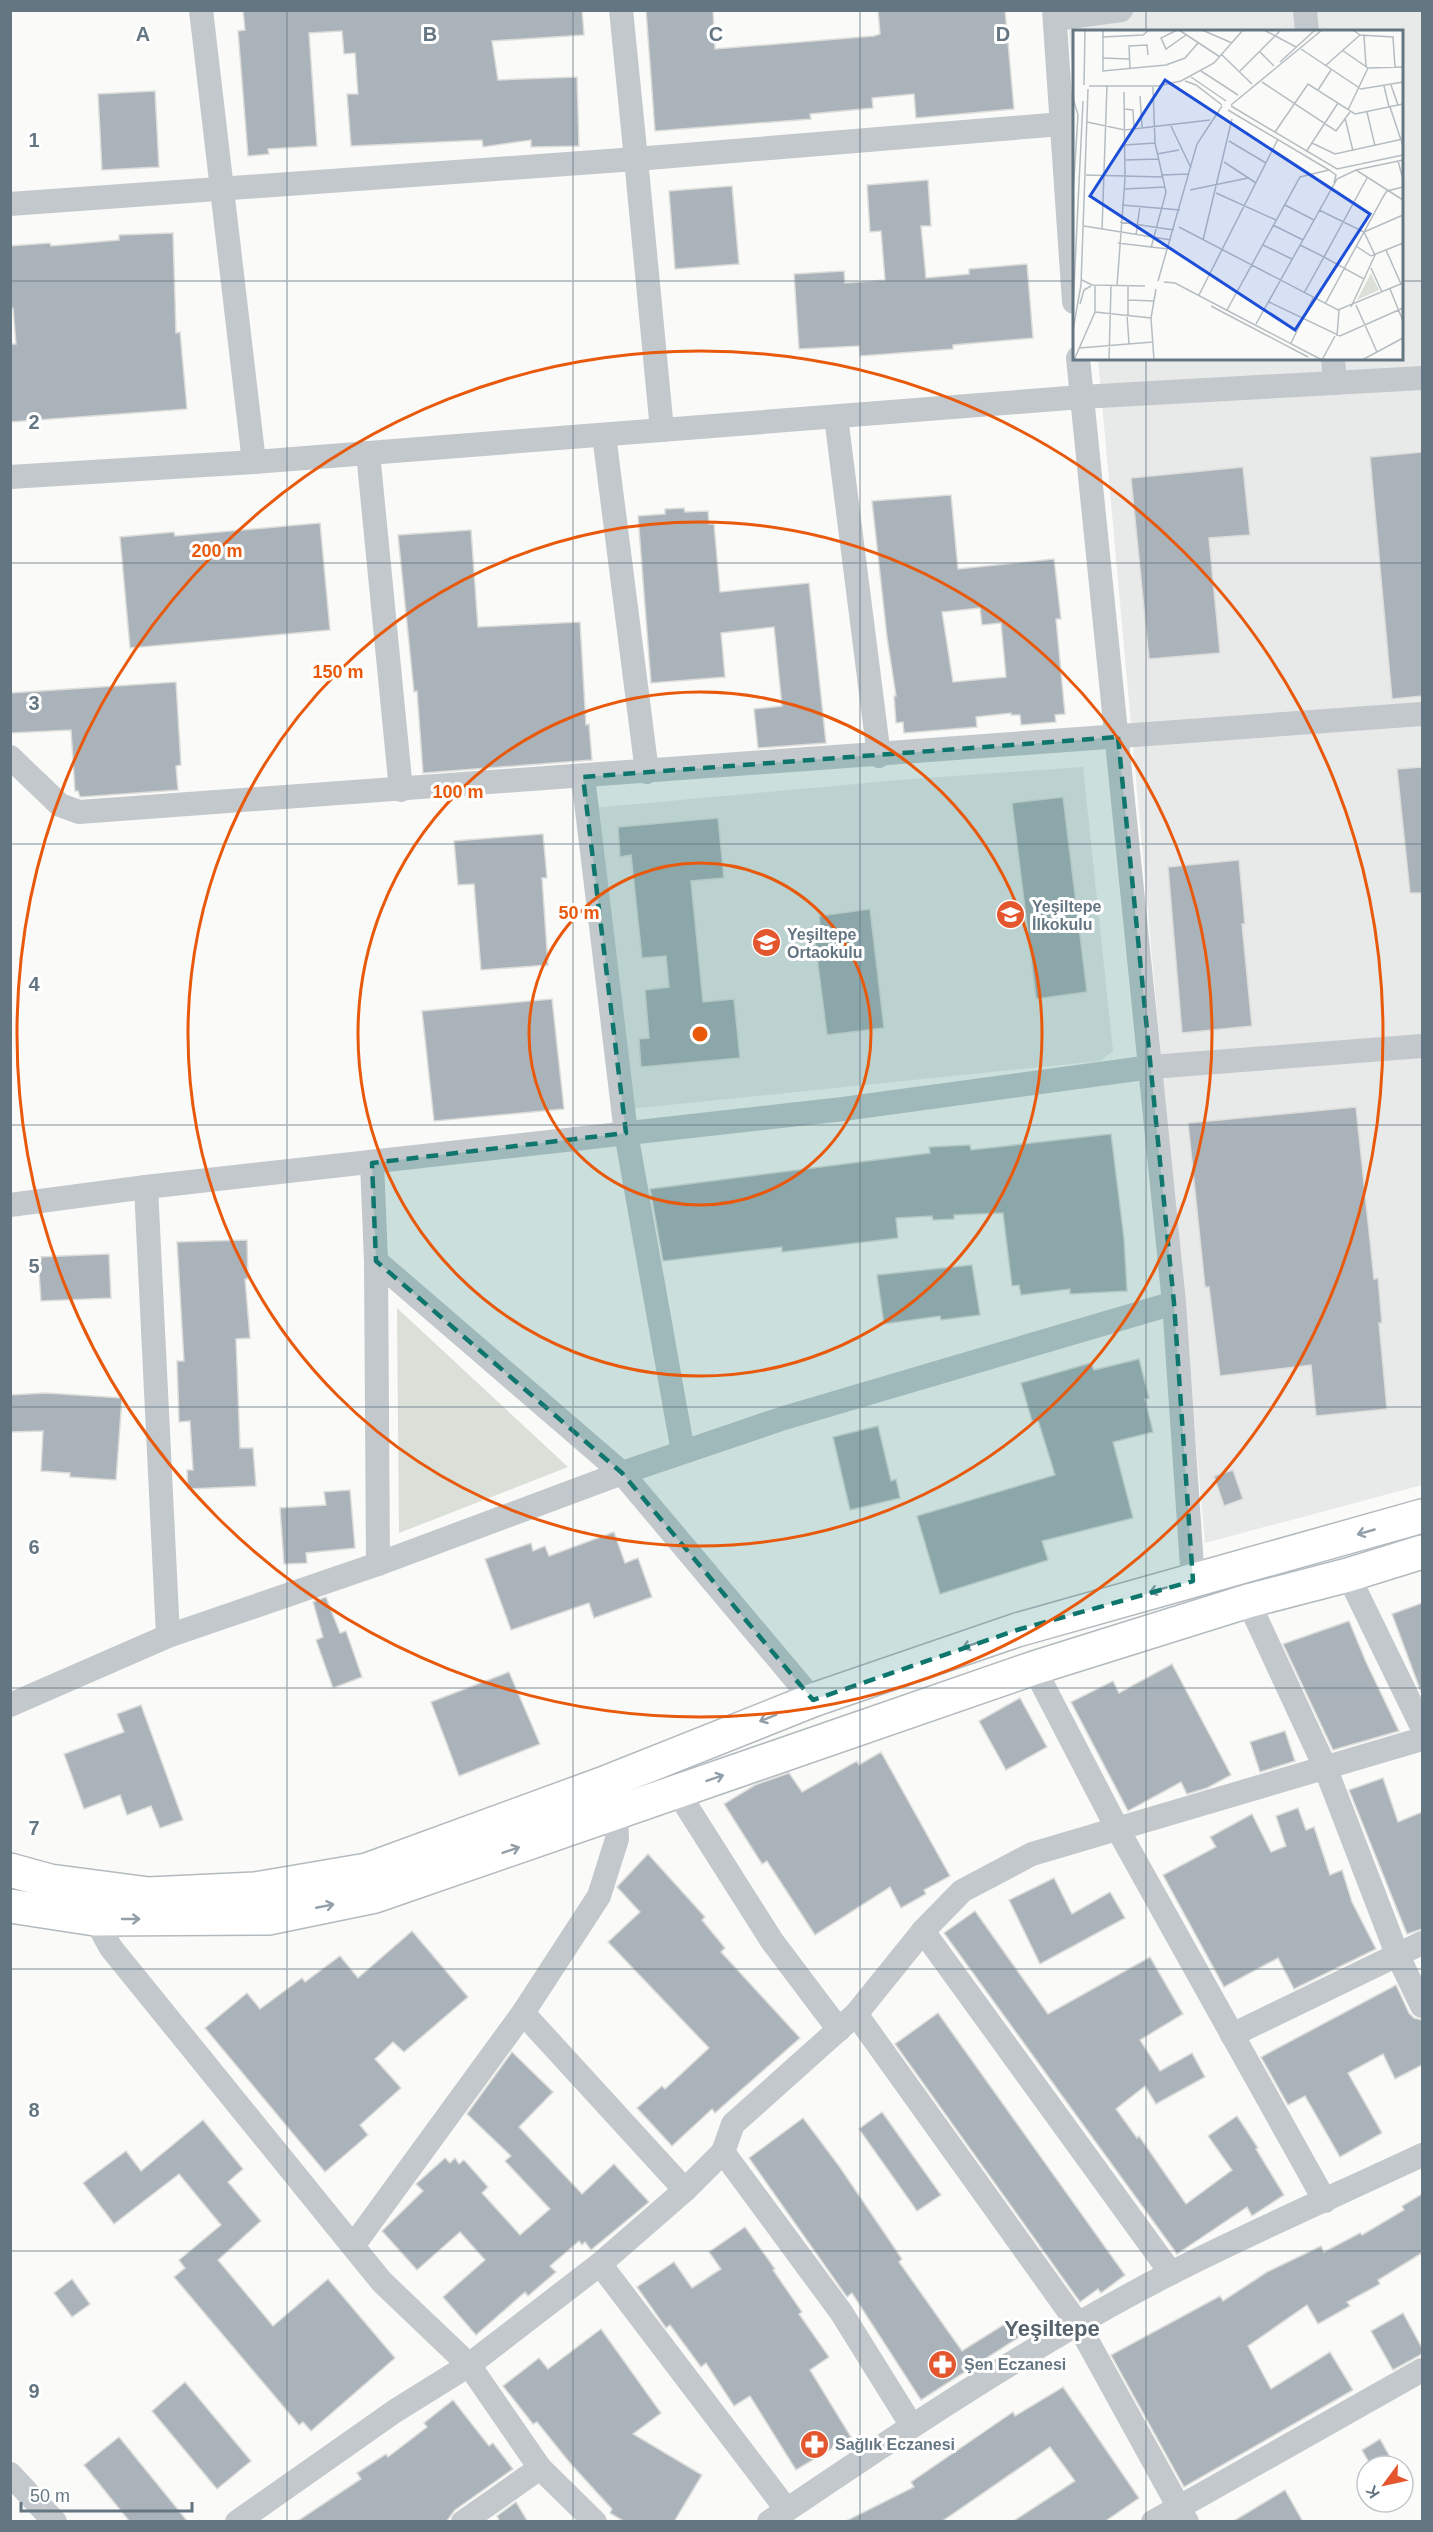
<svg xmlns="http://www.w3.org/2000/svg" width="1433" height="2532" font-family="Helvetica,sans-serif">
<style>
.built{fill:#e8e9e9}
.green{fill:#dadfd7}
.building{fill:#aab3b9;stroke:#dcdcda;stroke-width:1.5;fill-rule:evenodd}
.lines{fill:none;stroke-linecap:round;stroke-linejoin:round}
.secondary-casing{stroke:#b3babf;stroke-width:36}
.street{stroke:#c3c8cc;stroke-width:24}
.secondary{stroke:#fff;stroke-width:33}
.oneway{stroke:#939fa8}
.marked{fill:#0f766e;fill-opacity:0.2;stroke:#0f766e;stroke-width:4.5;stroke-dasharray:12 8;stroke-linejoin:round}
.grid{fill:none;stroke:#657683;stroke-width:1.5;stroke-opacity:0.55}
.ring{fill:none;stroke:#e8590c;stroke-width:3}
.labels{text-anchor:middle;stroke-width:6;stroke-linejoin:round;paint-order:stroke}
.poi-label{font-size:16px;font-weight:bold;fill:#657683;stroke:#fff;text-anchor:start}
.district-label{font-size:22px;font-weight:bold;fill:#57646e;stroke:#fff}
.inset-road{fill:none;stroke:#b5bdc2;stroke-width:1.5}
.view{fill:#1d4ed8;fill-opacity:0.15;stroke:#1d4ed8;stroke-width:3}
.inset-edge{fill:none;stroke:#657683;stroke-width:3}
.grid-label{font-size:20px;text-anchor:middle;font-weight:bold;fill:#657683;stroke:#fff;stroke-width:6;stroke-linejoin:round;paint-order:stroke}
.centre{fill:#e8590c;stroke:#fff;stroke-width:3}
.ring-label{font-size:18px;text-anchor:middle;font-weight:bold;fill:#e8590c;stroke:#fff;stroke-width:6;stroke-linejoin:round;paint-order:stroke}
</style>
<rect width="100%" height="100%" fill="#fafaf8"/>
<g class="built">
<path d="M1067 11H1422V1485L1205 1543 1098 359 1402 358V32H1074V92Z"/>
<path d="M1083 767 1113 1051 1100 1061 619 1110 593 808 910 779Z"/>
</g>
<path class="green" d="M397 1308 568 1467 399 1533Z"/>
<g class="building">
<path d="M243 10H582L584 35 492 41 498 80 577 77 579 146 531 147V140L483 147 482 140 351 146 347 94H358L355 53 344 54 342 31 309 33 317 146 268 149 269 154 248 156 238 31 245 30Z"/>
<path d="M646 10H713L715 49 874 36 880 34 878 10H1005L1014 109 916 118 914 94 872 98 873 108 810 114 811 119 655 131Z"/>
<path d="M155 91 159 167 102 170 98 94Z"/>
<path d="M928 180 931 226H921L926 278 969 274V269L1027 264 1033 338 953 345V349L860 356 859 346 799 349 794 274 844 271 845 283 885 280 881 231 870 232 867 185Z"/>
<path d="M732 186 739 264 675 269 669 191Z"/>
<path d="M173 233 176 333 180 332 187 409 10 422V344H16L13 308H10V246L50 243 51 246 119 240V235Z"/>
<path d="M1422 452V696L1392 699 1370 457Z"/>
<path d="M1243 467 1250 535 1209 538 1220 653 1149 659 1131 478Z"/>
<path d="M951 495 958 569 1054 559 1061 619H1056L1065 714 1055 715 1056 722 1021 725 1020 715H1011V713L976 717 977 727 904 733 903 722 896 723 894 696H896L887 637 872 501ZM980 608 982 625 1001 623 1006 677 953 682 942 612Z"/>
<path d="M684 508 685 512 708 511 709 524H714L720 592 809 583 826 743 758 748 754 709 782 706 774 627 721 633 725 677 651 683 638 516 665 514V509Z"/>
<path d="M320 523 330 630 130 648 120 537 174 532 175 536Z"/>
<path d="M471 530 478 627 580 622 586 725 589 724 592 760 423 773 417 691 414 692 398 535Z"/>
<path d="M176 682 181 765 176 766 178 790 80 797 78 791H75L71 730 10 733V693Z"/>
<path d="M1422 767V893H1410L1397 769Z"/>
<path d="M1063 797 1087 992 1036 999 1012 803Z"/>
<path d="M718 818 724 878 691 881 703 1002 734 999 740 1058 641 1067 639 1039 649 1038 645 990 669 987 666 956 642 958 631 855 620 857 618 827Z"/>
<path d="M543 834 547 878H542L548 965 481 970 474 884 458 885 454 841Z"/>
<path d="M1239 860 1245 924H1242L1252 1026 1182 1033 1168 867Z"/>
<path d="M870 909 884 1028 827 1035 813 926 820 925 819 916Z"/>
<path d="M552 999 564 1109 434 1121 422 1011Z"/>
<path d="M1356 1107 1374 1279 1378 1278 1382 1323H1379L1387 1409 1316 1416 1311 1365 1220 1376 1209 1287H1205L1188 1123Z"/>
<path d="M1111 1134 1124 1239 1127 1291 1070 1294V1289L1021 1295 1019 1285 1012 1286 1003 1213 954 1215V1219L933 1220 932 1216 896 1218 898 1238 782 1252V1247L663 1261 650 1189 930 1153 929 1147 970 1145 971 1150Z"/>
<path d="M247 1240 248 1279H245L250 1338 236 1339 240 1448H253L256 1486 188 1489 187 1470H193L190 1421 179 1422 177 1361H184L177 1242Z"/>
<path d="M109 1254 111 1298 41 1301 38 1257Z"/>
<path d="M972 1265 980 1315 941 1320 940 1316 884 1324 877 1275Z"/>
<path d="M1139 1359 1149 1398 1145 1399 1153 1432 1113 1442 1133 1518 1042 1541 1048 1560 940 1594 917 1516 1055 1475 1038 1420 1032 1421 1021 1383 1091 1363 1094 1370Z"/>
<path d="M46 1393 122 1398 116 1480 70 1477V1473L41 1471 43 1431 10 1432V1395Z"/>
<path d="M878 1426 891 1481 896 1479 900 1498 850 1510 833 1437Z"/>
<path d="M1233 1470 1243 1499 1224 1506 1214 1476Z"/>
<path d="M350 1490 355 1548 306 1553 307 1563 284 1564 280 1508 326 1505 324 1492Z"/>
<path d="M614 1532 625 1563 638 1558 652 1597 594 1618 589 1603 511 1630 485 1559 531 1543 533 1551 545 1546 549 1556Z"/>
<path d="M326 1597 340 1633 346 1631 362 1677 333 1688 316 1640 323 1637 313 1602Z"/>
<path d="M1422 1603V1692H1421L1392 1614Z"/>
<path d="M1349 1621 1366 1662 1399 1731 1333 1750 1283 1644Z"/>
<path d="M1172 1664 1231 1775 1207 1788 1187 1794 1181 1782 1128 1811 1071 1702 1113 1681 1119 1693Z"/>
<path d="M509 1672 540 1744 459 1776 431 1702Z"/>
<path d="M1020 1698 1047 1747 1006 1770 979 1721Z"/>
<path d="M141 1705 183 1820 160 1828 151 1806 127 1815 120 1795 84 1809 64 1754 124 1732 117 1714Z"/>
<path d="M1285 1731 1295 1761 1260 1772 1250 1742Z"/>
<path d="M881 1752 950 1876 924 1890 926 1894 901 1908 890 1887 815 1935 767 1861 762 1864 724 1804 755 1785 789 1773 802 1792 857 1761 859 1765Z"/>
<path d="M1383 1778 1398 1822 1422 1812V1929L1407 1934 1349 1790Z"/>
<path d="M1298 1808 1306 1830 1314 1827 1330 1875 1342 1870 1352 1902 1376 1949 1294 1989 1278 1958 1224 1987 1163 1875 1216 1847 1210 1837 1252 1814 1271 1852 1286 1846 1276 1816Z"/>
<path d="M648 1854 705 1917 702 1920 725 1948 721 1952 800 2038 715 2113 712 2109 672 2146 637 2108 662 2086 665 2089 709 2048 608 1942 640 1912 617 1887Z"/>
<path d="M1054 1878 1072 1914 1110 1892 1125 1918 1040 1964 1009 1900Z"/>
<path d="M975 1911 1048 2014 1150 1957 1183 2014 1140 2040 1160 2071 1192 2053 1205 2077 1156 2104 1145 2086 1116 2109 1137 2138 1139 2136 1186 2204 1232 2170 1208 2136 1237 2116 1258 2148 1256 2149 1284 2195 1252 2216 1247 2207 1177 2254 944 1933Z"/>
<path d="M412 1931 468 1997 404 2052 393 2042 375 2059 401 2088 360 2125 368 2135 325 2172 205 2028 247 1993 260 2009 302 1978 305 1982 340 1956 358 1978Z"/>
<path d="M1396 1985 1409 2013 1414 2018 1422 2020V2065L1395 2079 1383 2054 1348 2073 1382 2133 1340 2157 1305 2096 1288 2105 1261 2057Z"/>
<path d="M938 2013 1125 2275 1101 2293 1098 2289 1080 2302 895 2044Z"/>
<path d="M512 2052 553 2092 519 2127 582 2194 614 2164 649 2202 591 2250 585 2242 582 2245 579 2241 550 2266 556 2272 528 2296 525 2292 476 2335 443 2297 485 2260 460 2232 417 2270 382 2231 423 2191 416 2184 445 2158 450 2163 455 2158 459 2164 464 2160 488 2187 482 2193 520 2235 550 2209 505 2161 511 2156 467 2114Z"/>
<path d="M882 2112 941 2195 917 2211 859 2129Z"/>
<path d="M803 2118 839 2166 902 2259 899 2262 962 2351 1011 2320 1021 2336 921 2400 852 2293 847 2297 749 2158Z"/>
<path d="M203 2120 243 2169 228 2182 261 2221 218 2260 273 2326 328 2279 395 2358 311 2431 303 2422 299 2425 174 2277 185 2268 179 2260 221 2225 179 2174 114 2224 83 2183 126 2151 141 2171Z"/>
<path d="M1422 2194V2253L1378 2280 1380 2284 1347 2302 1350 2306 1318 2324 1307 2305 1248 2346 1271 2389 1330 2352 1353 2390 1184 2487 1111 2355 1220 2296 1223 2301 1267 2272 1321 2246 1324 2252 1360 2233 1362 2235 1404 2210 1402 2206Z"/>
<path d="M745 2227 775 2269 773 2270 802 2312 799 2314 829 2357 810 2370 851 2437 796 2470 750 2396 734 2406 706 2363 701 2367 670 2325 666 2328 637 2287 674 2262 692 2288 721 2269 709 2252Z"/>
<path d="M72 2279 90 2304 72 2317 54 2293Z"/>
<path d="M1403 2313 1422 2348V2354L1393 2370 1371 2331Z"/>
<path d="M601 2329 661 2413 633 2434 702 2475 674 2522H625L610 2513 612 2509 570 2463 537 2422 533 2424 503 2386 539 2358 548 2369Z"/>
<path d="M185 2382 251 2461 217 2489 152 2411Z"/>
<path d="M1063 2387 1139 2498 1104 2522H1012L1075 2481 1050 2447 941 2522H844L914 2487 911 2482 1013 2412 1015 2416Z"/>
<path d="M453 2400 489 2446 493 2443 513 2469 455 2510 446 2522H296L361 2479 357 2473 386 2454 388 2457 427 2427 424 2423Z"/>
<path d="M119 2437 188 2522H130L84 2465Z"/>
<path d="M1380 2439 1395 2466H1371L1362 2450Z"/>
<path d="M1285 2490 1303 2522H1232Z"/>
<path d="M516 2502 528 2522H500L497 2516Z"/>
</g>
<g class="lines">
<defs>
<g id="secondary">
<path d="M10 1870 50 1881 149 1894 255 1889 367 1870 602 1784 813 1700 1017 1630 1422 1516"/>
<path d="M10 1906 95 1919 268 1918 375 1896 1034 1668 1248 1601 1348 1575 1422 1552"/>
</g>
</defs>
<use href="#secondary" class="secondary-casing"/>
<g class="street">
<path d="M201 10 254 462"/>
<path d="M621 10 636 159 1062 124"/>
<path d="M1054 10 1074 302"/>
<path d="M1305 10 1307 32"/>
<path d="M1055 19 1121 10"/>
<path d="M10 204 636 159 662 430"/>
<path d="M1078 358 1174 1303 1193 1581"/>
<path d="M1333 358 1335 383"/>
<path d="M836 417 879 756"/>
<path d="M604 435 647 772"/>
<path d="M368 453 401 790"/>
<path d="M10 477 254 462 1081 397 1422 378"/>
<path d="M10 757 60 805 79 812 1422 714"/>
<path d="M583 777 626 1133 683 1452"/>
<path d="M372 1163 376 1261 378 1564"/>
<path d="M146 1187 168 1636"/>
<path d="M10 1205 146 1187 843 1109 1151 1067 1422 1046"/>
<path d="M376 1261 622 1473 813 1700"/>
<path d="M1348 1575 1422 1727"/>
<path d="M1248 1601 1325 1767 1397 1954 1422 2006"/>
<path d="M1034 1668 1117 1828 1325 2201"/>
<path d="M10 1705 168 1636 378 1564 622 1473 784 1418 1174 1303"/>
<path d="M677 1791 772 1941 839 2030"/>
<path d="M95 1919 111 1948 382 2282 469 2365 540 2468 595 2522"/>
<path d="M923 1931 1171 2273"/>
<path d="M523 2013 685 2190"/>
<path d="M856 2014 1078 2324 1187 2522"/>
<path d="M1232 2035 1422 1943"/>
<path d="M723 2152 841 2312 912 2426"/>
<path d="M353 2246 523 2013 599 1896 617 1839 616 1813"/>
<path d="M600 2264 787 2510"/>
<path d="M10 2474 55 2522"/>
<path d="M237 2522 395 2411 469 2365 600 2264 685 2190 723 2152 733 2124 856 2014 923 1931 962 1891 1032 1854 1422 1739"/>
<path d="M463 2522 540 2468"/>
<path d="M769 2522C899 2434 1031 2345 1171 2273 1253 2231 1339 2194 1422 2155"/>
<path d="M1153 2522 1422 2370"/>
</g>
<use href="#secondary" class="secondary"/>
</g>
<defs><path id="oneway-shaft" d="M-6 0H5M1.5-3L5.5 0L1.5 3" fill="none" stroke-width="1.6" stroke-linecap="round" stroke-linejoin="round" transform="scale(1.5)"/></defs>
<g class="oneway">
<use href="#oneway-shaft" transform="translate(1366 1532) rotate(164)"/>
<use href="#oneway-shaft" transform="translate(1158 1590) rotate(164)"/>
<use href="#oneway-shaft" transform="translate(971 1645) rotate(161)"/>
<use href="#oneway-shaft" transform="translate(768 1718) rotate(158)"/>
<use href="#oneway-shaft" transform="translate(715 1778) rotate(-19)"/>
<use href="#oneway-shaft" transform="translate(511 1850) rotate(-19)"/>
<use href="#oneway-shaft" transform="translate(325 1906) rotate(-11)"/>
<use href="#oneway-shaft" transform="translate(131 1919)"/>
</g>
<path class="marked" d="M1118 737 1174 1303 1193 1581 1017 1630 813 1700 622 1473 376 1261 372 1163 626 1133 583 777Z"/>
<path class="grid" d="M287 10V2522M573 10V2522M860 10V2522M1146 10V32M10 281H1074M1402 281H1422M1146 358V2522M10 563H1422M10 844H1422M10 1125H1422M10 1407H1422M10 1688H1422M10 1969H1422M10 2251H1422"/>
<g class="ring">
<circle cx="700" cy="1034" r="171"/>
<circle cx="700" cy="1034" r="342"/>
<circle cx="700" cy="1034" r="512"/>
<circle cx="700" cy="1034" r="683"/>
</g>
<defs>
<symbol id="school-disc" viewBox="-11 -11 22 22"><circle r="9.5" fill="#e4572e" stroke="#fff"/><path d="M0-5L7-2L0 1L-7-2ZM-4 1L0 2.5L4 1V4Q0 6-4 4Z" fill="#fff"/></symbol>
<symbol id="pharmacy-disc" viewBox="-11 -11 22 22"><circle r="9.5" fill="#e4572e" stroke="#fff"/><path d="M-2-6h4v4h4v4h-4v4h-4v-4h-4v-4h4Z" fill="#fff"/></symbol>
</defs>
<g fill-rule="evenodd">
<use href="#school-disc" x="994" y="898" width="33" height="33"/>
<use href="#school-disc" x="750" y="926" width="33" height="33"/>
<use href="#pharmacy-disc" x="926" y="2348" width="33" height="33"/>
<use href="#pharmacy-disc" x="798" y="2428" width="33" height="33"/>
</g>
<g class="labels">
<g class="poi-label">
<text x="1032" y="912">Yeşiltepe<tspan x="1032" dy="18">İlkokulu</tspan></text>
<text x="787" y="940">Yeşiltepe<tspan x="787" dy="18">Ortaokulu</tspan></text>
<text x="964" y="2370">Şen Eczanesi</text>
<text x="835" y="2450">Sağlık Eczanesi</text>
</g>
<g class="district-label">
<text x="1052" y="2336">Yeşiltepe</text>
</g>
</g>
<g transform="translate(1073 30)">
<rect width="330" height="330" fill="#fafaf8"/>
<path d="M298 243 306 260 284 270Z" fill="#dadfd7"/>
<path class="inset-road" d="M30 0V41L93 35 112 28 125 13M104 0 88 8 93 19 113 5M106 0 147 27M129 0 159 13M191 0 223 17M280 0 287 5 320 7 322 37M291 6 293 36M29 7 70 5 76 0M228 19 288 59 330 52M269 20 295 38 330 37M187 22 201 36M149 25 179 54M29 28 56 29M207 32 242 0M252 36 287 5M57 39 56 16 74 15 75 25M128 41 165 65M167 41 208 0M118 47 153 71M112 51 123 55 149 75M189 52 263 101 277 82M11 55 12 0M318 55 325 75M16 56H85L108 51 141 33 170 0M311 56 316 77M245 60 258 40M67 66 69 97M0 68 5 85 0 165M158 75 249 0M158 76 264 139 330 125M317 77 330 116M51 79 60 80 61 99M155 80 256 140 263 145 261 153M275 80 295 38M294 82 302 116M272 88 280 121M14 92 52 100 137 90M97 94 118 138M202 102 235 54 282 84 330 74M156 111 193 133M239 113 262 124 330 109M52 115 82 113M233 122 265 73M84 124 106 120M53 130 85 129M325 131 330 149M151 132 183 153M283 140 330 170M13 145 89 147M88 145 116 144M51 159 92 157M117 160 175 148M143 163 203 190M49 175 107 180M212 175 241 190M246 180 291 202 302 225 291 249M47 192 101 200M200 195 230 210M11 196 98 210M106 197 265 280 330 253M29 200 34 55M291 202 330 185M63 205 67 176M130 210 159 89M45 213 95 219M190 215 219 229M227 215 251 227 294 148M283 216 298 226 330 213M78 218 93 162 82 113 80 57M313 220 328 254M298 238 309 262M9 250 19 255 72 256M85 251 124 114 149 76M91 252 102 253 249 330M44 256 52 149 51 62M55 256V285M317 259 330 291M231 263 251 227 291 249 278 277M126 265 205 109M55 270 81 271M196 272 267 306 330 278M7 274 11 260 18 256M252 274 310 167 314 161 330 157M283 275 304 322M138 276 235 327M0 277 10 71M154 280 227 147 256 140M22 282 78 288M54 285 56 314M183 294 264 149 283 140 330 130M0 300 8 255 15 59M264 306 266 280M218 313 240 268M6 318 80 312M1 330 22 282V255M36 330 38 256M81 330 78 288 83 259M249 330 262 306M289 330 330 308"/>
<path class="view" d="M92 50 297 184 222 300 17 166Z"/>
<rect width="330" height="330" class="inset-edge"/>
</g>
<g class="grid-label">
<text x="143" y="41">A</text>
<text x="430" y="41">B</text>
<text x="716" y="41">C</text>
<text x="1003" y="41">D</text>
<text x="34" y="147">1</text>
<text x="34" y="429">2</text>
<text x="34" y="710">3</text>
<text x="34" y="991">4</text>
<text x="34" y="1273">5</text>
<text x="34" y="1554">6</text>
<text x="34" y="1835">7</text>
<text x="34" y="2117">8</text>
<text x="34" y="2398">9</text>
</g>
<circle cx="700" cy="1034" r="9" class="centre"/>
<g class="ring-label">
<text x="217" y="557">200 m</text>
<text x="338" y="678">150 m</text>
<text x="458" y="798">100 m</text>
<text x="579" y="919">50 m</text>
</g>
<rect width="1433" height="2532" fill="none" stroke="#657683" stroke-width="24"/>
<g transform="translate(1385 2484) rotate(237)"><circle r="28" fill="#ffffff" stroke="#c1c8cd" stroke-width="1.5"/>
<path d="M0-4.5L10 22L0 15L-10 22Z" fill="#e4572e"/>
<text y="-9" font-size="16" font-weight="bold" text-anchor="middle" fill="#657683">K</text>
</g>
<path d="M21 2502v9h171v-9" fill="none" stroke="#657683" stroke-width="3"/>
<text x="30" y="2502" font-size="18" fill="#657683" stroke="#ffffff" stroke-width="4.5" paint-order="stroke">50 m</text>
</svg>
